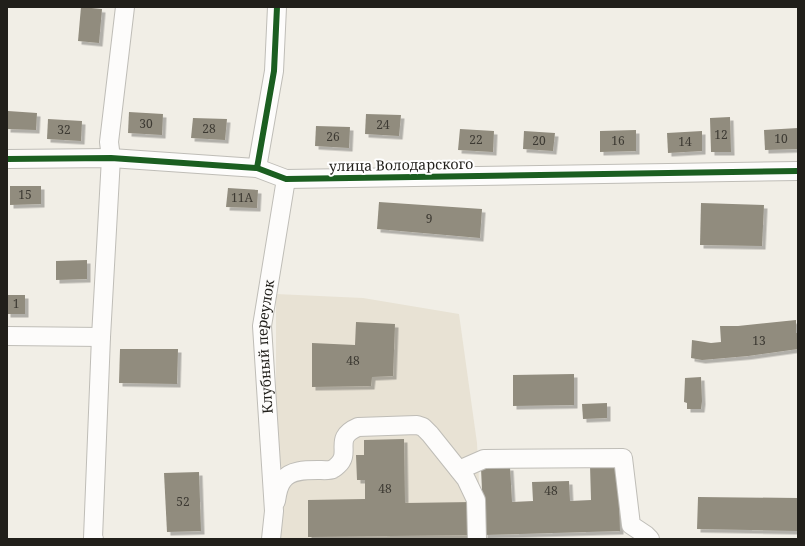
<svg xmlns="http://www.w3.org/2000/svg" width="805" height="546" font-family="'Noto Serif',serif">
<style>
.built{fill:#e8e2d4}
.building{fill:#918c7e;filter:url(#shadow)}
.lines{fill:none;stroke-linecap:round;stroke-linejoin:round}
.minor-casing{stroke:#bfbdb7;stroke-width:20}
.minor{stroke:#fdfcfb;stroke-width:18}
.cycleway-casing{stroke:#fff;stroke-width:8}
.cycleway{stroke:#1b5e20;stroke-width:6}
.labels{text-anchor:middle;stroke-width:4;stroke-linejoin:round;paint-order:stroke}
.number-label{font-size:12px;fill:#3d3a33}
.street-label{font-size:14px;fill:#211f1a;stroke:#fff}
</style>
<defs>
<filter id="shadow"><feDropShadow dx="3.5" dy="3.5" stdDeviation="0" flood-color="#0004"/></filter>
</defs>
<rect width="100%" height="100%" fill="#f1eee6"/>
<path class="built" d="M276 294 363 298 459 314 477 443 482 539H276Z"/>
<g class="building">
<path d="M81 7 102 9 99 43 78 41Z"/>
<path d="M8 111 37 113 36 130 7 129Z"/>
<path d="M129 112 163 114 162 135 128 133Z"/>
<path d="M366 114 401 115 399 136 365 134Z"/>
<path d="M730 117 731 152H711L710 118Z"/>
<path d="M193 118 227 119 225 140 191 138Z"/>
<path d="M48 119 82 121 81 141 47 139Z"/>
<path d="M316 126 350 127 349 148 315 146Z"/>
<path d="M798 128V149L765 150 764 130Z"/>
<path d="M460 129 494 131 493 152 458 150Z"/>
<path d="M636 130V151L600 152V131Z"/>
<path d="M524 131 555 133 553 151 523 149Z"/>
<path d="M702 131V151L668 153 667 133Z"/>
<path d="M10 186H41V204L10 205Z"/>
<path d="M228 188 258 190 257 208 226 207Z"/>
<path d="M379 202 482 209 480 238 377 229Z"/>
<path d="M701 203 764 205 762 246 700 245Z"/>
<path d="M87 260V279L56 280V261Z"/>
<rect x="7" y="295" width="18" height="19"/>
<path d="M796 320V333H798V349L748 356 702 360 691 358 692 340 711 343 721 342 720 326H738Z"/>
<path d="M356 322 395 324 393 376 372 377 371 386 312 387V343L355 345Z"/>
<path d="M120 349H178L177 384 119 383Z"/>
<path d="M574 374V405L513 406V375Z"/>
<path d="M701 377 702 401 701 409H687V403L684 402 685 378Z"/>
<path d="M607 403V418L583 419 582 404Z"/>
<path d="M404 439 405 503 473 502V535L308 537V500L365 499V480H357L356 455H364V440Z"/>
<path d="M618 464 620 531 484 535 481 468 510 467 512 502 533 501 532 482 569 481 570 501 591 500 590 465Z"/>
<path d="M199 472 201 531 167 532 164 473Z"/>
<path d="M698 497 798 498V531L697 529Z"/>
</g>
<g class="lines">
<defs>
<g id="minor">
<path d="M7 159 111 158 257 168 286 179 798 171"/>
<path d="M257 168 274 71 277 7"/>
<path d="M7 336 101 337"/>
<path d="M459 470 484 459 623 458 631 525 646 535 650 539"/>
<path d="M276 501C277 494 278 486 283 480 290 470 306 470 318 470 322 470 329 471 333 469 334 469 338 465 338 465 352 452 332 438 358 427L417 425 423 427 430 434 466 479 476 500 477 539"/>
<path d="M94 539 93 538 101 337 111 158 109 142 125 7"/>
<path id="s1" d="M271 539 274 511 262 326 286 179"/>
</g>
</defs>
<use href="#minor" class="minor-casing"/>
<use href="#minor" class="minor"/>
<defs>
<g id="cycleway">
<path d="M7 159 111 158 257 168 286 179 798 171"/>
<path d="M257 168 274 71 277 7"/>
</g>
</defs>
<use href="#cycleway" class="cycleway-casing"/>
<use href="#cycleway" class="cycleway"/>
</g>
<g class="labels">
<g class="number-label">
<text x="146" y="128">30</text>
<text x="383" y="129">24</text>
<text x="209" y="133">28</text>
<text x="64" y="134">32</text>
<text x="721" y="139">12</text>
<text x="333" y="141">26</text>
<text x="781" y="143">10</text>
<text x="476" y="144">22</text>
<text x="539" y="145">20</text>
<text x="618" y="145">16</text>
<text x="685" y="146">14</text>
<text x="25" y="199">15</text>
<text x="242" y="202">11А</text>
<text x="429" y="223">9</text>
<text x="16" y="308">1</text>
<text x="759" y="345">13</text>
<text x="353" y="365">48</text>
<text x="385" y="493">48</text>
<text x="551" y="495">48</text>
<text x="183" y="506">52</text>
</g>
<g class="street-label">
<text transform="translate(401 165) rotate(-1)" y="5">улица Володарского</text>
<text dy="5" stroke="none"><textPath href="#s1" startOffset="193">Клубный переулок</textPath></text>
</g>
</g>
<rect width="805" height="546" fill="none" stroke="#211f1a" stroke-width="16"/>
</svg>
